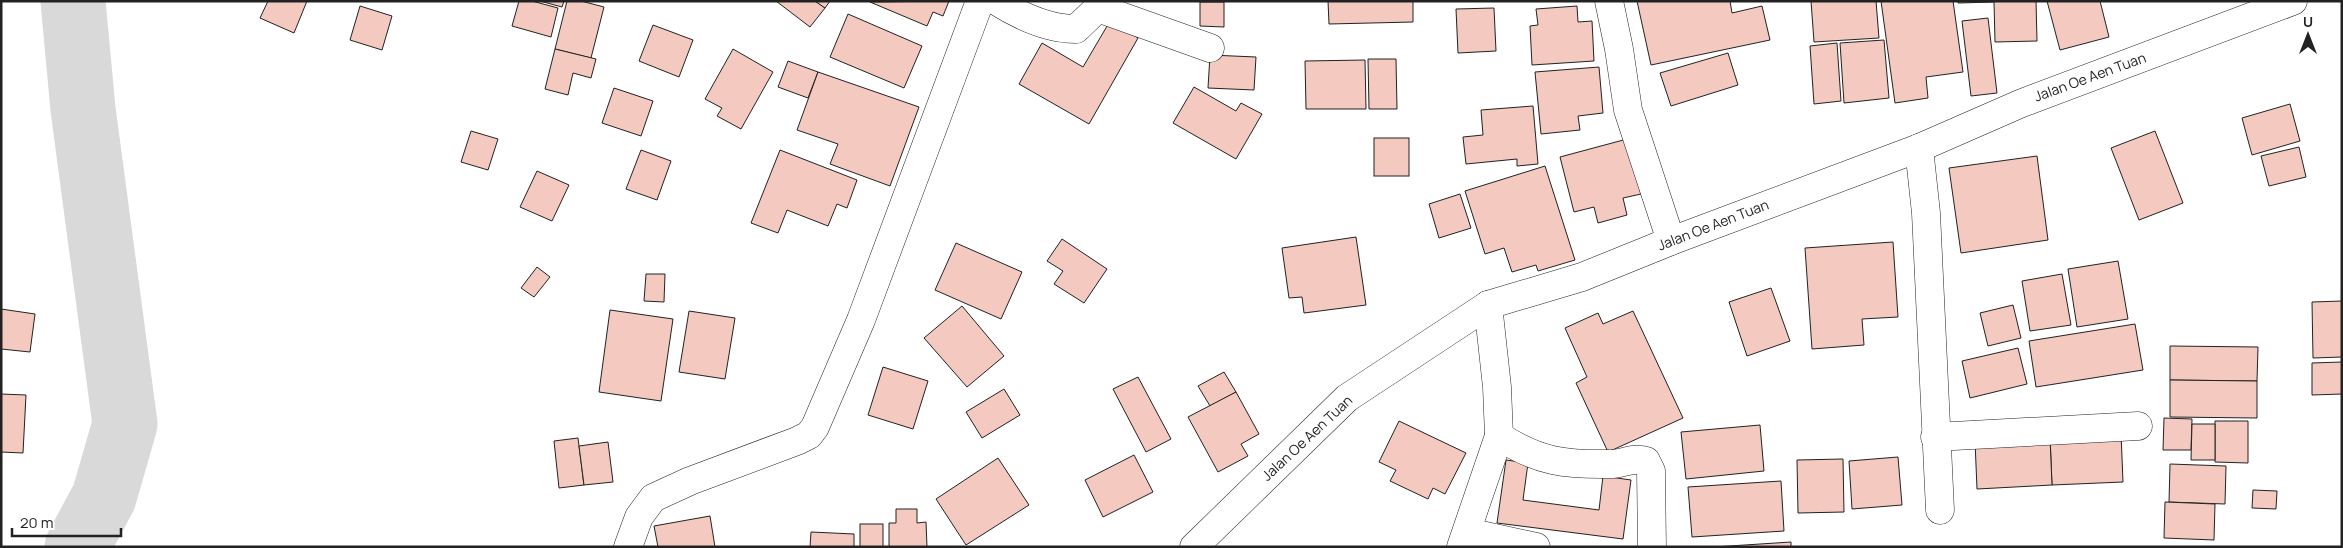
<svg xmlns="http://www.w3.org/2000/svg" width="2343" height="548" font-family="Manrope,sans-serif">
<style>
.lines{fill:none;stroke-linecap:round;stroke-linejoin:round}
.river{stroke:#d9d9d9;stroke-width:65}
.building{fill:#f3c9c0;stroke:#222}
.street-casing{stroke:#222;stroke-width:29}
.secondary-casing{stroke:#222;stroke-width:29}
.street{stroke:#fff;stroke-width:28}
.secondary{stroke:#fff;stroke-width:28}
.labels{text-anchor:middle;stroke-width:4;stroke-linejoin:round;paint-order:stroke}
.street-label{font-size:14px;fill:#222;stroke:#fff}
</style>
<rect width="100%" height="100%" fill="#fff"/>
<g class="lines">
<path class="river" d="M73 1 83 109 125 424 104 497 77 547"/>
</g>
<g class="building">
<path d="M268 1H307L294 33 260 18Z"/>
<path d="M519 1H532L558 8 551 37 512 26Z"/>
<path d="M540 1H564L562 7Z"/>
<path d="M567 1H581L604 7 591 58 555 49Z"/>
<path d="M776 1H815L825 8 810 27Z"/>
<path d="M815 1H830L825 8Z"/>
<path d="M949 1 943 16 933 12 927 26 870 2Z"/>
<path d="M1328 1H1413V22L1329 24Z"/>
<path d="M1637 1H1730L1732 13 1762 6 1770 40 1651 65Z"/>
<path d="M1811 1H1876L1879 38 1814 42Z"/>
<path d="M1881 1H1953L1963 72 1926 77 1928 98 1895 103Z"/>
<path d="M1958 1H2036L2037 41 1995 42 1994 2 1958 3Z"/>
<path d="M2047 1H2100L2109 37 2060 50Z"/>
<path d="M1200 2H1224V27L1200 26Z"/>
<path d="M360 6 392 16 382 50 350 40Z"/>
<path d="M1577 6 1578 22 1592 21 1594 61 1532 65 1530 26 1538 25 1536 9Z"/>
<path d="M1494 8 1496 51 1458 53 1456 9Z"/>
<path d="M848 14 922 46 904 88 830 57Z"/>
<path d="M1988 18 1997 93 1971 96 1962 21Z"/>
<path d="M1110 21 1138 38 1089 124 1019 84 1042 43 1083 67Z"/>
<path d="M653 25 693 40 679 77 639 61Z"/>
<path d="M1884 40 1889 98 1844 103 1840 43Z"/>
<path d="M1837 43 1841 101 1814 104 1810 46Z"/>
<path d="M555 49 596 59 591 78 573 73 568 95 545 89Z"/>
<path d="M733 49 773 72 741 129 717 116 722 108 705 99Z"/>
<path d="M1728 53 1738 85 1671 106 1660 73Z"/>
<path d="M1210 55 1256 57 1254 90 1208 88Z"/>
<path d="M1368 59H1396L1397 109H1369Z"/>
<path d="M1365 60 1366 109H1306L1305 61Z"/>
<path d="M788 61 818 72 808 98 778 87Z"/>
<path d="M1599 67 1603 113 1578 116 1580 130 1541 134 1535 72Z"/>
<path d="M818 72 919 107 890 186 830 164 838 144 797 130Z"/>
<path d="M1194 87 1236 111 1241 103 1262 114 1236 159 1173 123Z"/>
<path d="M614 88 653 101 641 136 602 123Z"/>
<path d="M2290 104 2300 141 2252 155 2242 118Z"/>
<path d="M1533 106 1538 164 1517 166V159L1466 164 1463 137 1483 135 1481 110Z"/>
<path d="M471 131 498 139 488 170 461 162Z"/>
<path d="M2155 131 2183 203 2139 220 2111 148Z"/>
<rect x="1374" y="138" width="35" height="38"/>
<path d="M1627 139 1641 194 1623 198 1627 215 1598 223 1594 207 1574 212 1560 157Z"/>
<path d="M2299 147 2306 177 2269 186 2261 156Z"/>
<path d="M641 150 671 161 657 200 626 189Z"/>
<path d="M780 150 857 180 847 208 837 204 828 226 787 210 778 233 751 223Z"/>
<path d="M2037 156 2048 240 1961 253 1949 168Z"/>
<path d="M1545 166 1575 260 1538 271 1536 265 1512 272 1504 248 1485 254 1465 191Z"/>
<path d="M537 171 569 185 552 221 520 207Z"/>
<path d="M1460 194 1471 228 1439 238 1429 204Z"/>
<path d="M1356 237 1366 305 1304 313 1302 297 1289 298 1282 248Z"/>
<path d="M1062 239 1107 269 1084 303 1054 284 1063 271 1047 261Z"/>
<path d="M1893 242 1898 317 1862 319 1864 345 1812 349 1805 248Z"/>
<path d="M956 243 1022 272 1001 319 935 290Z"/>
<path d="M2118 261 2128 319 2077 327 2068 269Z"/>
<path d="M537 267 550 277 534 297 521 288Z"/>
<path d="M646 274H665L664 302 644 301Z"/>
<path d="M2062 274 2071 325 2030 331 2022 281Z"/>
<path d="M1771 288 1790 341 1747 356 1729 302Z"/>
<path d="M2342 301V357L2313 358 2312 302Z"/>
<path d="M2013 305 2021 338 1988 346 1980 313Z"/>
<path d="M962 306 1004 356 967 387 924 338Z"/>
<path d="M1 309 35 314 30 352 1 349Z"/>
<path d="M610 310 673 319 661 401 599 392Z"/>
<path d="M689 311 735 318 725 379 679 372Z"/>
<path d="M1633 311 1683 418 1608 452 1576 383 1587 377 1565 328 1598 313 1603 324Z"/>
<path d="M2135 324 2143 370 2036 387 2029 341Z"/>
<path d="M2170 346 2258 347 2257 381 2170 380Z"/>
<path d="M2018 348 2027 384 1970 398 1962 361Z"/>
<path d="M2342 362V394L2312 395V363Z"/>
<path d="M883 367 928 381 913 429 868 415Z"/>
<path d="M1224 372 1236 392 1210 406 1198 386Z"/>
<path d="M1138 377 1171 439 1146 452 1113 389Z"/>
<path d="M2170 380 2257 381V418L2170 417Z"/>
<path d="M1004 389 1020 415 982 438 966 412Z"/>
<path d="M1236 392 1259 434 1241 444 1248 456 1218 472 1188 417Z"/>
<path d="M1 394 26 395 23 453 1 452Z"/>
<path d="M2164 418 2192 419 2191 450H2163Z"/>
<path d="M1399 421 1466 453 1445 494 1433 488 1428 499 1390 481 1396 470 1379 462Z"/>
<path d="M2215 421H2248V463L2215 462Z"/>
<path d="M2192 424H2215V460H2191Z"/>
<path d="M1760 425 1764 471 1686 479 1681 432Z"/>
<path d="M2121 433 2123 482 2052 485 2050 437Z"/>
<path d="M2050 437 2052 485 1977 489 1975 441Z"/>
<path d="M578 438 584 485 559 488 554 441Z"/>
<path d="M608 442 613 482 584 485 579 446Z"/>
<path d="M1134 455 1153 492 1103 517 1085 480Z"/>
<path d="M1898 457 1902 505 1852 509 1849 461Z"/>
<path d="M998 458 1029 505 966 545 936 499Z"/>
<path d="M1843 459 1844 512 1798 513 1797 460Z"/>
<path d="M1506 460 1528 463 1523 500 1599 510 1603 476 1631 480 1623 539 1497 523Z"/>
<path d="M2170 464 2226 466 2225 504 2169 502Z"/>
<path d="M1781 481 1784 531 1692 537 1688 487Z"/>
<path d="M2253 490 2277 491 2276 509 2252 508Z"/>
<path d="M2165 502 2215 504 2214 540 2164 538Z"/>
<path d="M896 509H917V523L926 522 927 547H889V523H896Z"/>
<path d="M710 516 715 547H658L654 526Z"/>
<rect x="860" y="524" width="23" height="23"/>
<path d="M811 532 854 534V547H810Z"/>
<path d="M1791 542V547H1714Z"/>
</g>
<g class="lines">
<defs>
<g id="street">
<path d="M996 1C1020 16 1047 29 1076 29L1098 8 1101 1"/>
<path d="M1609 1 1619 49 1628 110 1671 241"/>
<path d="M1098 8 1210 48"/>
<path d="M1919 148 1926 213 1940 510"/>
<path d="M1488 305 1497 387 1499 436C1538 462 1566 465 1612 464 1624 463 1635 457 1646 461L1651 471 1652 547"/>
<path d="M1935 437 2138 426"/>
<path d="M1467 532 1536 547"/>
<path d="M628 547 639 517 653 498 690 481 797 441 809 435 815 427 861 320 980 1"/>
<path d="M1461 547 1499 436"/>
</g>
<path id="secondary" d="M1194 547 1347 398 1488 305 1582 277 1671 241 1919 148 2022 103 2293 1"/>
</defs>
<use href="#street" class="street-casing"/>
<use href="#secondary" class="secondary-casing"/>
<use href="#street" class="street"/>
<use href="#secondary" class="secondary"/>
</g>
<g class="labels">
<g class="street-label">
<text transform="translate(2090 77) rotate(-20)" y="5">Jalan Oe Aen Tuan</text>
<text transform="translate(1713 225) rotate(-21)" y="5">Jalan Oe Aen Tuan</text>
<text transform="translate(1307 438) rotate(-43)" y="5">Jalan Oe Aen Tuan</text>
</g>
</g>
<rect width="2343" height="548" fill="none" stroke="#222222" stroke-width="5"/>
<g transform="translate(2308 35)" stroke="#ffffff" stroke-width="4" paint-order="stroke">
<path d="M0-4L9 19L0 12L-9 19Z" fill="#222222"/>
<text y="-8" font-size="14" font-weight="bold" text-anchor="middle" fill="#222222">U</text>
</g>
<path d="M12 528v8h109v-8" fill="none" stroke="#222222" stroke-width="2.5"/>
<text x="20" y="528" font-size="15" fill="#222222" stroke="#ffffff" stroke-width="4" paint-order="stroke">20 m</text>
</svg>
